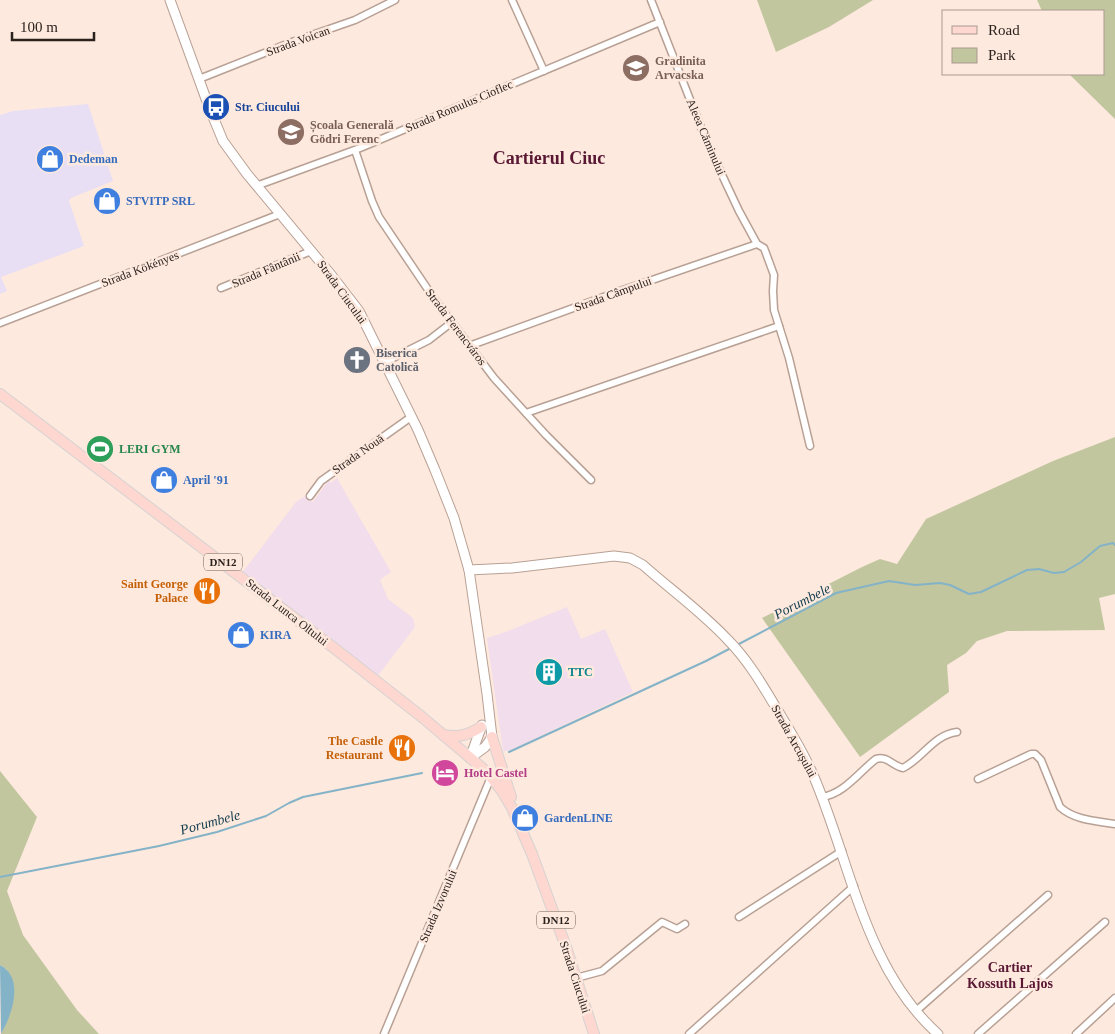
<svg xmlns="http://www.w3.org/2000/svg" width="1115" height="1034" font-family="'Times New Roman',serif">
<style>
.commercial{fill:#e9dff4}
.industrial{fill:#f2ddec}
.green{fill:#c1c69f}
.water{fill:#84b3c8}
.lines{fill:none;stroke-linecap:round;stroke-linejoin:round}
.stream{stroke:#84b3c8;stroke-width:2}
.minor-casing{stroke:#b8a094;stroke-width:9}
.secondary-casing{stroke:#b8a094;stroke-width:11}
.primary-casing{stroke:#d5d3d2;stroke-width:12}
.minor{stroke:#fff;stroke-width:6}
.secondary{stroke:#fff;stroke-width:9}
.primary{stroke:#fdd7d0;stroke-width:10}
.labels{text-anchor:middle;stroke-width:5;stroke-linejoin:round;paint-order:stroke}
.shield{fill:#fee9de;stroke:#6a5e57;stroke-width:1}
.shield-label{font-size:11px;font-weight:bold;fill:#2b221d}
.street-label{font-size:12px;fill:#2b221d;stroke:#fee9de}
.education-label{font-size:12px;font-weight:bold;fill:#785e54;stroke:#fee9de;text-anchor:start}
.transit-label{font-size:12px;font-weight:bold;fill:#164399;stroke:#fee9de;text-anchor:start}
.shop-label{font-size:12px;font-weight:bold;fill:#366cbe;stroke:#fee9de;text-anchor:start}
.worship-label{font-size:12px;font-weight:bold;fill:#5b616d;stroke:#fee9de;text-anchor:start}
.leisure-label{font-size:12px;font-weight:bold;fill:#27864d;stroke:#fee9de;text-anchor:start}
.food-label{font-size:12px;font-weight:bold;fill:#c56008;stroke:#fee9de;text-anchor:end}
.culture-label{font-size:12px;font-weight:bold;fill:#0d838f;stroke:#fee9de;text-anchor:start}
.hotel-label{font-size:12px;font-weight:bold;fill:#b23c85;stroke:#fee9de;text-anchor:start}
.water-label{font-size:14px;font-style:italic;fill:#174151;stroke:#fee9de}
.neighbourhood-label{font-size:14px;font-weight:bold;fill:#591733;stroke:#fee9de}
.district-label{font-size:18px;font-weight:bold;fill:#591733;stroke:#fee9de}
</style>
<rect width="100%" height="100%" fill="#fee9de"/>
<path class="commercial" d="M88 104 113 181 71 198 69 201 84 246 1 277 7 291 0 294V115L13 111Z"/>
<g class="industrial">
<path d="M337 478 391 572 380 580 388 599 413 618 415 627 377 677 338 644 242 573 296 502 305 496 313 502 329 480 331 483Z"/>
<path d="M567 607 581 639 605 629 633 692 509 751H503L487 638 508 631Z"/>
</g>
<g class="green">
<path d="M757 0H873L829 27 776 52Z"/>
<path d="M1037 0H1115V119L1069 74H1104V11H1042Z"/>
<path d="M1115 437V594L1099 598 1105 630 1007 631 977 641 966 653 947 665 949 692 860 757 762 618 862 567 880 559 897 564 926 519 1053 461Z"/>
<path d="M0 771 37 817 7 891 23 935 77 1010 99 1034H1C11 1015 24 978 0 965Z"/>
</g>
<path class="water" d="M0 965C25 978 12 1015 1 1034Z"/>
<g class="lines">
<g class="stream">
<path d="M737 645 836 593 889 581 915 585 940 583 950 585 969 594 981 592 1027 570 1039 569 1054 573 1064 572 1081 562 1100 546 1113 543 1115 545"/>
<path d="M509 752 706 661 731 648"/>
<path d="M0 877 159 846 217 832 266 816 289 803 303 797 422 773"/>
</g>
<defs>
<g id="minor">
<path d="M512 0 544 71"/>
<path d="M651 0 707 143 739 211 757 244 764 248 774 275 773 291 774 310 789 358 810 446"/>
<path d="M199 79 292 42 355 20 395 0"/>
<path d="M355 150 372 201 379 217 435 300 494 378 546 435 591 480"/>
<path d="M256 186 360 148 660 22"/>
<path d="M221 288 311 251"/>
<path d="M0 323 280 214"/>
<path d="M469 346 620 291 757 244"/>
<path d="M385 362 429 340 451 323"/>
<path d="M526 413 779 326"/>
<path d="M310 496 321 481 411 417"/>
<path d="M978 779 1031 754H1035L1041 760 1060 807C1074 820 1096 821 1115 824"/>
<path d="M822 797C844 794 859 772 876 759 886 755 893 766 903 768 923 758 933 735 957 732"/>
<path d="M739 917 842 851"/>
<path d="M576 978 602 971 662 922 677 929 685 924"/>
<path d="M916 1011 1048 895"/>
<path d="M384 1034 491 777"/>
<path d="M689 1034 854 886"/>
<path d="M978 1034 1105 922"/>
<path d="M1076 1034 1115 998"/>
</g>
<g id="secondary">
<path d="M170 0 209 107 223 141 247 174 332 276 359 311 418 430 435 470 454 518 469 570 487 694 492 737 485 747 470 758"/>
<path d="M469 570 512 568 614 556 630 558 643 565C671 590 702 612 728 640 751 663 767 693 784 721 795 739 806 758 814 777 851 864 865 969 938 1034"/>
<path d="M470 758 482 725"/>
</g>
<g id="primary">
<path d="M0 394 334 648 422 717 487 772 502 791 512 808 532 854 566 947 594 1034"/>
<path d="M443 735C458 738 468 735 481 727"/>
<path d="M492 737 511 797"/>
</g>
</defs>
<use href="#minor" class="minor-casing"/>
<use href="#secondary" class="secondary-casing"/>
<use href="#primary" class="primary-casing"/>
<use href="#minor" class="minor"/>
<use href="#secondary" class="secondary"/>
<use href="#primary" class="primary"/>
</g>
<defs>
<symbol id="school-disc" viewBox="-11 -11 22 22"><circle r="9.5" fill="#8d6e63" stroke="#fee9de"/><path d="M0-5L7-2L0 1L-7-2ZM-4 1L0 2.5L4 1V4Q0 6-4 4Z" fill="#fff"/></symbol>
<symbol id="bus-disc" viewBox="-11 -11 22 22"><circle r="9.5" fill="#1a4fb4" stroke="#fee9de"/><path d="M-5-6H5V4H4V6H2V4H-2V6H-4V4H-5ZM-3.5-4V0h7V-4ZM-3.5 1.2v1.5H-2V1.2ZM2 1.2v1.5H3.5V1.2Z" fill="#fff"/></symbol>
<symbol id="shop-disc" viewBox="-11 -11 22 22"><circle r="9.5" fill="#3f7fe0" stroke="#fee9de"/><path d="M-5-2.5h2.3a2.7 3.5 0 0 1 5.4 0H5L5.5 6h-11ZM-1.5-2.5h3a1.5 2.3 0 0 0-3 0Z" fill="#fff"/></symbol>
<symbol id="church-disc" viewBox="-11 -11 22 22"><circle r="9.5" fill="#6b7280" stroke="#fee9de"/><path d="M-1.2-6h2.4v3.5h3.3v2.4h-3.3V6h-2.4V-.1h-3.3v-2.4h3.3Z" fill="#fff"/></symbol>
<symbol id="stadium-disc" viewBox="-11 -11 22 22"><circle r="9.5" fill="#2e9e5b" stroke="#fee9de"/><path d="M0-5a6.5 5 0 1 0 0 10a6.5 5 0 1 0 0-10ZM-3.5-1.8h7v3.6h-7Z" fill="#fff"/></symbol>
<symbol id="restaurant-disc" viewBox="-11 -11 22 22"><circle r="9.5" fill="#e8710a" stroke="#fee9de"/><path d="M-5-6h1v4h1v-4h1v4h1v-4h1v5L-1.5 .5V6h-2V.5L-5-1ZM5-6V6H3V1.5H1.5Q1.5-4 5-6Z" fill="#fff"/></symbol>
<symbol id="building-disc" viewBox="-11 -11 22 22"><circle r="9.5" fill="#0f9aa8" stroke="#fee9de"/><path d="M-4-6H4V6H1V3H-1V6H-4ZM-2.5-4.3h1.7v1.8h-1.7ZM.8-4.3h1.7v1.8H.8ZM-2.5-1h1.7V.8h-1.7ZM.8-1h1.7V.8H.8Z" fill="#fff"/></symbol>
<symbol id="hotel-disc" viewBox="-11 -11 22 22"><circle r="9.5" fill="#d1479c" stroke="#fee9de"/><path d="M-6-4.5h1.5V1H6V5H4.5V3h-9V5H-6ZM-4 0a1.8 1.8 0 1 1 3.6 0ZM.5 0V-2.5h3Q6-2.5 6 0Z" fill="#fff"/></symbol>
</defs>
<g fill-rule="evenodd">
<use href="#school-disc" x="620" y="52" width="32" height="32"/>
<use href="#bus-disc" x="200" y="91" width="32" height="32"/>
<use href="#school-disc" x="275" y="116" width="32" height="32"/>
<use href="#shop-disc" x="34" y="143" width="32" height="32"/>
<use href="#shop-disc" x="91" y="185" width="32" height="32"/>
<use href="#church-disc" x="341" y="344" width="32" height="32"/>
<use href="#stadium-disc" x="84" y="433" width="32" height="32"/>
<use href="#shop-disc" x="148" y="464" width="32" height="32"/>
<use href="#restaurant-disc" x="191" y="575" width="32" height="32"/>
<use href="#shop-disc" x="225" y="619" width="32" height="32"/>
<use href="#building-disc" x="533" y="656" width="32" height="32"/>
<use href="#restaurant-disc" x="386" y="732" width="32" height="32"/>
<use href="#hotel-disc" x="429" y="757" width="32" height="32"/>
<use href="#shop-disc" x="509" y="802" width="32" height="32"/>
</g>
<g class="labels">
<g class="shield">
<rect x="204" y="553.5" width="38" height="17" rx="4"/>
<rect x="537" y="911.5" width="38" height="17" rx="4"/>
</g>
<g class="shield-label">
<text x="223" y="566">DN12</text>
<text x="556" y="924">DN12</text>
</g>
<g class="street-label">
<text transform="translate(298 41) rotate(-20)" y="4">Strada Voican</text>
<text transform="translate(459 106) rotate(-23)" y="4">Strada Romulus Cioflec</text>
<text transform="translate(706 137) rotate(67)" y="4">Aleea Căminului</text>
<text transform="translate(140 269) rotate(-21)" y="4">Strada Kökényes</text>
<text transform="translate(266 270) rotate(-23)" y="4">Strada Fântânii</text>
<text transform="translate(342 292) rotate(54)" y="4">Strada Ciucului</text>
<text transform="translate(613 294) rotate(-20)" y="4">Strada Câmpului</text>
<text transform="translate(456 327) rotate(53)" y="4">Strada Ferencváros</text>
<text transform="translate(358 454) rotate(-35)" y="4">Strada Nouă</text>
<text transform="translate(287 612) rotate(38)" y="4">Strada Lunca Oltului</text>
<text transform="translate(794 741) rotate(61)" y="4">Strada Arcușului</text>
<text transform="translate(438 906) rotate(-67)" y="4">Strada Izvorului</text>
<text transform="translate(575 977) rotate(72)" y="4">Strada Ciucului</text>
</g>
<g class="education-label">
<text x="655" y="65">Gradinita<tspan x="655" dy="14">Arvacska</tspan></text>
<text x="310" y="129">Școala Generală<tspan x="310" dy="14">Gödri Ferenc</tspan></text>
</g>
<g class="transit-label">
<text x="235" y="111">Str. Ciucului</text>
</g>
<g class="shop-label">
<text x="69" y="163">Dedeman</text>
<text x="126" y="205">STVITP SRL</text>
<text x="183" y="484">April '91</text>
<text x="260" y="639">KIRA</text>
<text x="544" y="822">GardenLINE</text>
</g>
<g class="worship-label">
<text x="376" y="357">Biserica<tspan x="376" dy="14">Catolică</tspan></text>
</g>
<g class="leisure-label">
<text x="119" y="453">LERI GYM</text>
</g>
<g class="food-label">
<text x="188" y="588">Saint George<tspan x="188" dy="14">Palace</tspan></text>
<text x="383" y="745">The Castle<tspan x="383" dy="14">Restaurant</tspan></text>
</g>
<g class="culture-label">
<text x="568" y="676">TTC</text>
</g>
<g class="hotel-label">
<text x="464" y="777">Hotel Castel</text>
</g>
<g class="water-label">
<text transform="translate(802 601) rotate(-27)" y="5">Porumbele</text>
<text transform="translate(210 822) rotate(-15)" y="5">Porumbele</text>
</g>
<g class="neighbourhood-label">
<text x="1010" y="972">Cartier<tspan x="1010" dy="16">Kossuth Lajos</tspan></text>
</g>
<g class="district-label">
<text x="549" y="164">Cartierul Ciuc</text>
</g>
</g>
<rect x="942" y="10" width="162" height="65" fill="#fee9de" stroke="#aa9991"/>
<rect x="952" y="26" width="25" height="8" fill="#fdd7d0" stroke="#aa9991"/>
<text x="988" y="35" font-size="15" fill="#2b221d">Road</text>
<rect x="952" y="48" width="25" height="15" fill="#c1c69f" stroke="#aa9991"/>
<text x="988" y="60" font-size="15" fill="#2b221d">Park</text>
<path d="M12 32v8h82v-8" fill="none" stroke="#2b221d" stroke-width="2.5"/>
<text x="20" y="32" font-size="15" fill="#2b221d" stroke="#fee9de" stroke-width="4" paint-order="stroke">100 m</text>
</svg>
